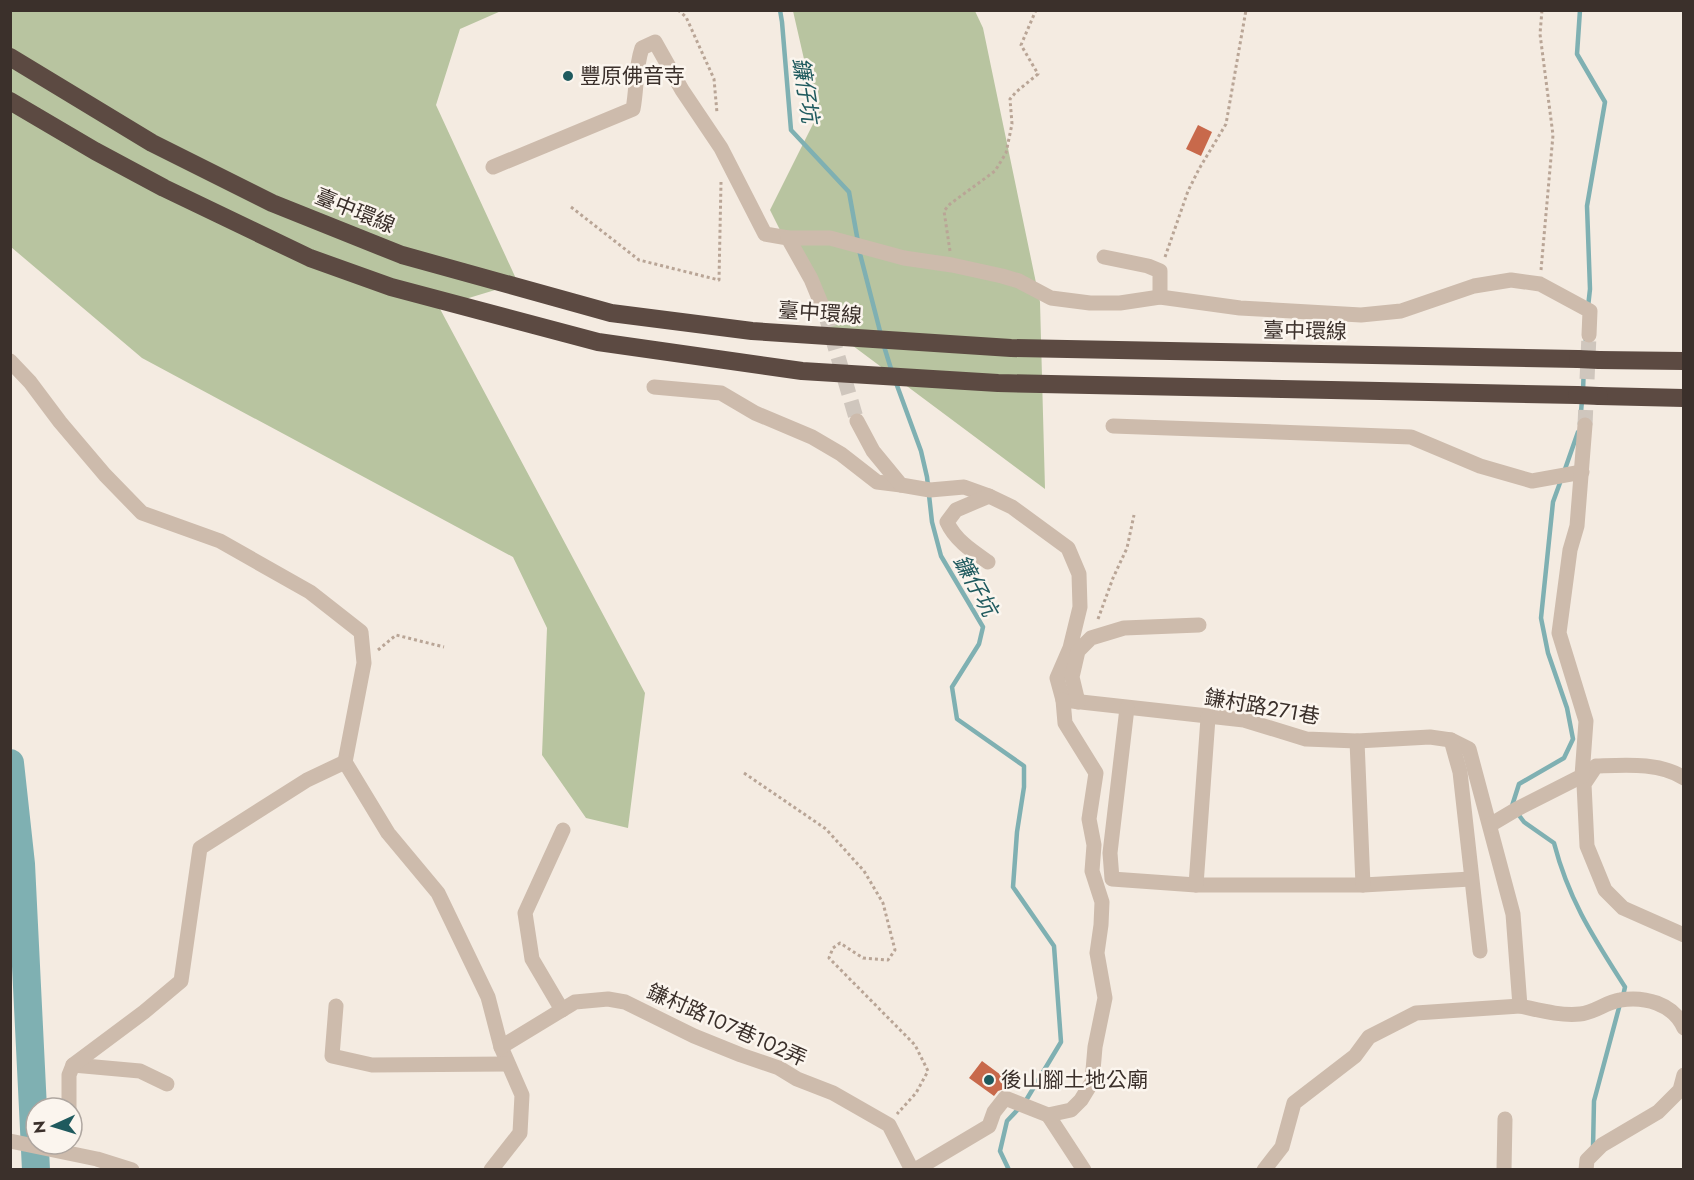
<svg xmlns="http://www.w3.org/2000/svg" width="1694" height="1180" font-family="Jost,'Noto Sans TC',sans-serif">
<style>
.green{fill:#b8c4a0}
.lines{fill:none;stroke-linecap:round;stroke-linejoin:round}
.stream{stroke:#7fb0b2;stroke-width:4.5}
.river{stroke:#7fb0b2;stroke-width:28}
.building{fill:#c8694b}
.minor-tunnel{stroke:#cfc6bd;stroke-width:15;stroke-dasharray:15 8;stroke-linecap:butt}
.path{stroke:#b9a596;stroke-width:3;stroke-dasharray:3 3;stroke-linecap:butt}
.minor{stroke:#cdbbac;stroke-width:15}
.highway{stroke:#5c4a42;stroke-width:18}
.highway-bridge{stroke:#5c4a42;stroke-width:18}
.poi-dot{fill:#1f5a5e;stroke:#fbf5ee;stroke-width:2}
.labels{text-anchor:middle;stroke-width:5;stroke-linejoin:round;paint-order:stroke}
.poi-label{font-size:21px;fill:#3b302b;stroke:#fbf5ee;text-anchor:start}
.street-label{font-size:21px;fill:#3b302b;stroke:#fbf5ee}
.water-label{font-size:22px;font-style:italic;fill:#1f5a5e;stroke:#fbf5ee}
</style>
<rect width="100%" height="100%" fill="#f4ebe1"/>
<g class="green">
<path d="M11 11H501L460 29 436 105 518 283 439 307 645 693 628 828 586 818 542 755 547 628 513 557 142 358 11 247Z"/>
<path d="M793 11H975L983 28 1040 302 1045 489 829 328 770 210 817 116Z"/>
</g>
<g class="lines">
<g class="stream">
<path d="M780 10 782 22 791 130 849 192 858 242"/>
<path d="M1580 10 1577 54 1605 102 1587 206 1590 289 1588 307"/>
<path d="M859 250 881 335"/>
<path d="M883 343 892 372"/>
<path d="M1585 355 1586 337"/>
<path d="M895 380 921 451 927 477 932 522 941 556 983 627 979 644 952 687 957 719 1024 766V787L1017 832 1013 887 1054 946 1061 1042 1025 1102 1007 1121 1000 1151 1009 1170"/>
<path d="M1583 391 1584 364"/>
<path d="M1580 424 1582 400"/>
<path d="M1564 472 1578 432"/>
<path d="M1561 480 1553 502 1541 618 1548 653 1567 708 1573 739 1564 758 1519 784 1512 806 1524 822 1554 843C1569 901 1594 938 1625 987L1623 996"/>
<path d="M1593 1148 1594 1101 1620 1004"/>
</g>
<path class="river" d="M10 763 21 864 36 1170"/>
</g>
<g class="building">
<path d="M1198 125 1212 132 1201 156 1186 149Z"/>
<path d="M982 1061 1009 1081 1004 1089 998 1091 994 1096 969 1078Z"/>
</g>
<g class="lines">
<g class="minor-tunnel">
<path d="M825 313 857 421"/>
<path d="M1585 425 1589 335"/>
</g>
<g class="path">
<path d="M678 10 686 17 714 79 717 113"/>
<path d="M571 207 639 260 719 280 721 182"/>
<path d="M950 251 944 211 950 204 995 171 1006 153 1012 124 1010 99 1016 92 1038 74 1021 45 1036 10"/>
<path d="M1165 257 1188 191 1199 169 1226 124 1246 10"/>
<path d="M1541 270 1553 135 1540 34 1542 10"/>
<path d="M1098 619 1113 578 1127 548 1134 515"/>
<path d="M378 650 396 635 444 647"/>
<path d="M744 773 826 829 864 871 883 903 895 950 888 960 863 958 840 943 833 948 829 958 915 1045 928 1071 916 1093 897 1114"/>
</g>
<g class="minor">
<path d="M493 167 633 109C637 89 635 68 642 48L655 42 682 90 721 148 765 234 788 238 811 279 825 313"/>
<path d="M788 238H830L904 258 952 265 1002 276 1019 281 1051 298 1090 303H1120L1160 297 1240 308 1361 315 1401 311 1474 286 1511 280 1540 284 1590 311 1589 335"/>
<path d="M1104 257 1148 266 1160 271V297"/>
<path d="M10 361 30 382 60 422 105 475 142 513 220 541 310 592 361 632 364 663 345 762 388 833 438 893 488 997 501 1047 522 1095 520 1133 491 1170"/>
<path d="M654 387 721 393 755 413 812 437 841 454 877 482 901 485"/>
<path d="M857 421 873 451 901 485 930 490 964 487 989 496 1012 507 1068 548 1079 574 1080 607 1070 648 1057 678 1063 700 1244 720 1306 739 1357 741 1430 737 1451 740 1469 749 1513 914 1520 1006C1539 1010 1560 1016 1580 1014 1594 1013 1606 1002 1620 1000 1644 996 1673 1003 1684 1028"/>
<path d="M1113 426 1411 437 1480 466 1532 481 1582 472"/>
<path d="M988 562C972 551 955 540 947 522L956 510 989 496"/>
<path d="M1078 702 1072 677 1078 651 1091 638 1124 628 1199 625"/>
<path d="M1127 708 1110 853 1112 879 1196 885H1363L1471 879"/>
<path d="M1451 740 1460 772 1480 951"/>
<path d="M1357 741 1363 885"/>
<path d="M1684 778C1660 762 1625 765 1596 766L1584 784 1587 846 1605 890 1623 908 1684 935"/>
<path d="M1490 825 1517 809 1582 776 1586 721 1559 633 1570 550 1577 526 1585 425"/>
<path d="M1196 885 1208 718"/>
<path d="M336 1006 332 1056 372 1065 508 1064"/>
<path d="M562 1010 532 959 525 913 563 830"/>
<path d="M501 1047 575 1002 608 999 625 1002 694 1036 741 1055 779 1068 797 1079 833 1093 889 1125 912 1170"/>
<path d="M73 1065 140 1071 167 1084"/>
<path d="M69 1108V1075L73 1065 144 1012 181 981 200 848 307 780 345 762"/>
<path d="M1048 1115 1084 1170"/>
<path d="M10 1141 97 1159 132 1170"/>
<path d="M915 1170 989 1126 994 1112 1005 1098 1048 1115 1071 1110 1081 1100 1092 1082 1095 1047 1105 998 1097 953 1101 925 1102 902 1092 871 1094 845 1089 819 1096 773 1065 723 1063 700"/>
<path d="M1264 1170 1282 1147 1294 1103 1355 1056 1369 1037 1416 1013 1520 1006"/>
<path d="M1504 1170 1505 1119"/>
<path d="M1586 1170 1587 1160 1602 1145 1658 1112 1680 1090 1684 1075"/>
</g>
<g class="highway">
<path d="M10 57 152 143 272 203 402 255 611 313 752 331 1011 348 1578 359"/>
<path d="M10 101 95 151 164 188 310 258 391 287 598 342 802 371 998 383 1577 395"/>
<path d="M1599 360 1684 361"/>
<path d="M1599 396 1684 398"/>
</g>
<g class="highway-bridge">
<path d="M1578 359 1599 360"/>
<path d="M1577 395 1599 396"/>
</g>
</g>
<g class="poi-dot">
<circle cx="568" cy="76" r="6"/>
<circle cx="989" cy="1080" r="6"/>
</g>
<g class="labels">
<g class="poi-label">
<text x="580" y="83">豐原佛音寺</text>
<text x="1001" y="1087">後山腳土地公廟</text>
</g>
<g class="street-label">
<text transform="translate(355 211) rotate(22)" y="7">臺中環線</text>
<text transform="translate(820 313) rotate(4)" y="7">臺中環線</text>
<text transform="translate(1305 331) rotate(1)" y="7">臺中環線</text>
<text transform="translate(1262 707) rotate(10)" y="7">鎌村路271巷</text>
<text transform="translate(727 1025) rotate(24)" y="7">鎌村路107巷102弄</text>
</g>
<g class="water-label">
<text transform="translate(806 90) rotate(81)" y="8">鐮仔坑</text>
<text transform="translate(976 585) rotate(61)" y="8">鐮仔坑</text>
</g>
</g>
<rect width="1694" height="1180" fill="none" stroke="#3b302b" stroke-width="24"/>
<g transform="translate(54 1126) rotate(266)"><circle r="28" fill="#fbf5ee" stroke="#aea6a0" stroke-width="1.5"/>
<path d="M0-4.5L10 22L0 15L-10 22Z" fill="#1f5a5e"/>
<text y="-9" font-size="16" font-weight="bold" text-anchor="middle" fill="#3b302b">N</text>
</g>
</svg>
